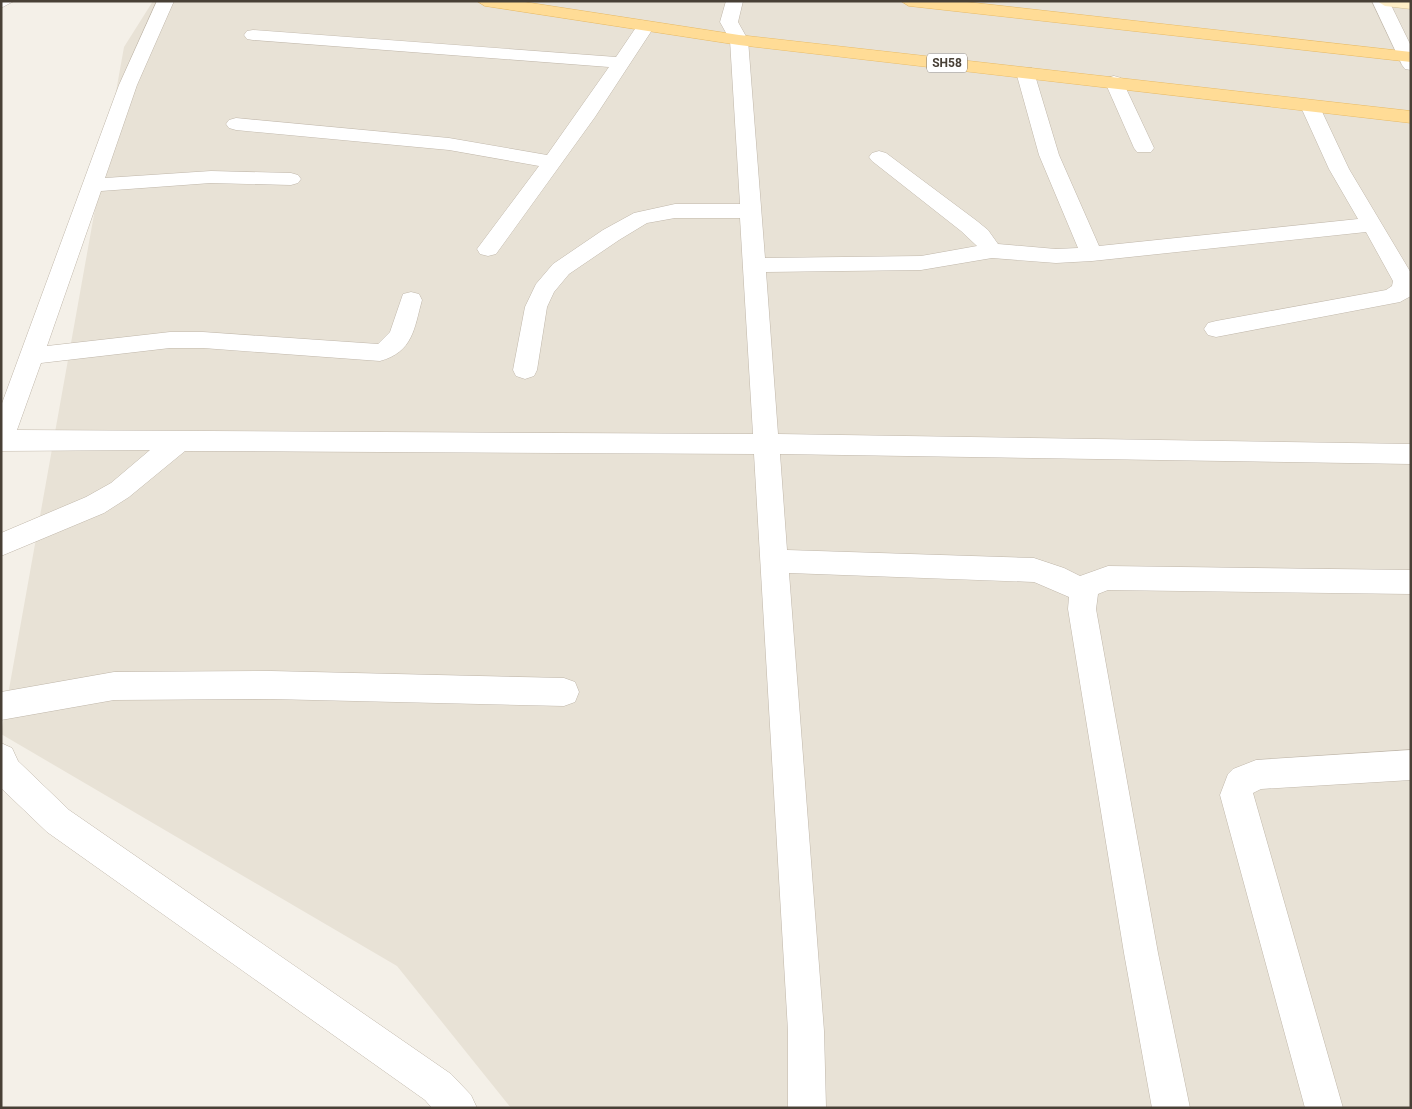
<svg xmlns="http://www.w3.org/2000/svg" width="1412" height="1109" font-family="Roboto,sans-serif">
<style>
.residential{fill:#e8e2d6}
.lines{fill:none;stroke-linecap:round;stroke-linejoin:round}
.lane-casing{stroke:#c0b7aa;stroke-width:1}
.street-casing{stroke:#c0b7aa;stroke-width:1}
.secondary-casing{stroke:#d6c296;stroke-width:1}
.primary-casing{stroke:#e7b963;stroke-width:1}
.lane{fill:#fff;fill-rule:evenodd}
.street{fill:#fff;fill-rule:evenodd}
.secondary{fill:#ffefc7;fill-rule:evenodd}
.primary{fill:#ffdc96;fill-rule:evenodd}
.labels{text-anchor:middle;stroke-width:4;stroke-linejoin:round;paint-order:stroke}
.shield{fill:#fff;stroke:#7f7972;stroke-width:1}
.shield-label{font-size:12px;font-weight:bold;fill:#484036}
</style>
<rect width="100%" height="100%" fill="#f4f0e8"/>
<path class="residential" d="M153 1H1411V1108H511L397 966 1 734 124 47Z"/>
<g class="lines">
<defs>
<path id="lane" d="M1 1H14L1 8Z"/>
<g id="street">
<path d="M157 1H174L137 85 105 178 211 171 291 173 298 175 301 179 298 183 291 185 211 183 101 191 47 346 170 332H203L378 344 390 332 403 294 411 292 419 294 422 300C414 329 413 352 380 361L203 348H170L41 363 17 430 753 434 740 218H675L647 223 619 240 569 274 554 292 547 307 537 370 534 376 525 379 516 376 513 370 525 307 536 284 553 264 603 230 634 213 675 204H740L730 40 720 22 726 1H743L738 22 748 40 765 258 921 256 977 246 961 231 872 161 869 157 872 153 879 151 886 153 977 221 988 230 998 244 1056 249 1078 248 1039 155 1016 72 1018 68H1032L1034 72 1059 155 1099 246 1358 219 1329 169 1300 105 1303 101H1317L1349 169 1411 273V296L1400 302 1216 337 1208 335 1204 329 1208 323 1216 321 1386 290 1392 286 1393 281 1366 232 1092 261 1056 263 992 258 921 270 766 272 778 434 1411 444V464L780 454 787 550 1034 558 1064 568 1080 576 1108 566 1411 570V594L1108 590 1098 594 1096 609 1158 953 1190 1108H1152L1124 953 1068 609 1069 597 1034 582 789 573 824 1031 826 1108H788V1031L754 454 185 451 129 497 104 513 1 556V533L86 497 111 483 150 450 1 451V406L119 85Z"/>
<path d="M1372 1H1389L1411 46V70L1405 69 1402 65Z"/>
<path d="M645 22 651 23 654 27 595 117 496 254 488 256 480 254 477 249 539 166 449 150 236 130 229 128 226 124 229 120 236 118 449 138 547 155 609 67 253 40 247 39 244 35 247 31 253 30 616 57 639 23Z"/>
<path d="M1114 76 1121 78 1123 82 1154 148 1151 152H1137L1134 148 1105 82 1107 78Z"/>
<path d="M271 671 564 678 575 682 579 692 575 702 564 706 271 699 114 700 1 720V692L114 672Z"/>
<path d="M1 743 12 748 18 761 69 810 451 1074 471 1095 477 1108H432L425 1100 47 832 1 788Z"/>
<path d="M1411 750V780L1261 789 1253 793 1343 1108H1305L1220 795 1228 774 1233 769 1256 760Z"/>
</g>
<path id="secondary" d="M1377 1H1411V9L1385 6Z"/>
<g id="primary">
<path d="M477 1H518L739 35 1411 111V123L739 45 485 6Z"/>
<path d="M901 1H958L1411 52V62L909 6Z"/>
</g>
</defs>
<use href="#lane" class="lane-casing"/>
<use href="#street" class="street-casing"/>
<use href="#secondary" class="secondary-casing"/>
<use href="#primary" class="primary-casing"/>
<use href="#lane" class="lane"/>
<use href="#street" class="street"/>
<use href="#secondary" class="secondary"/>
<use href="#primary" class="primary"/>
</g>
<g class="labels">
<rect class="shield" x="927" y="53.5" width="40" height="19" rx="4"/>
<g class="shield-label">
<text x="947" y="67">SH58</text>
</g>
</g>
<rect width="1412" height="1109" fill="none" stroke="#484036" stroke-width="5"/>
</svg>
